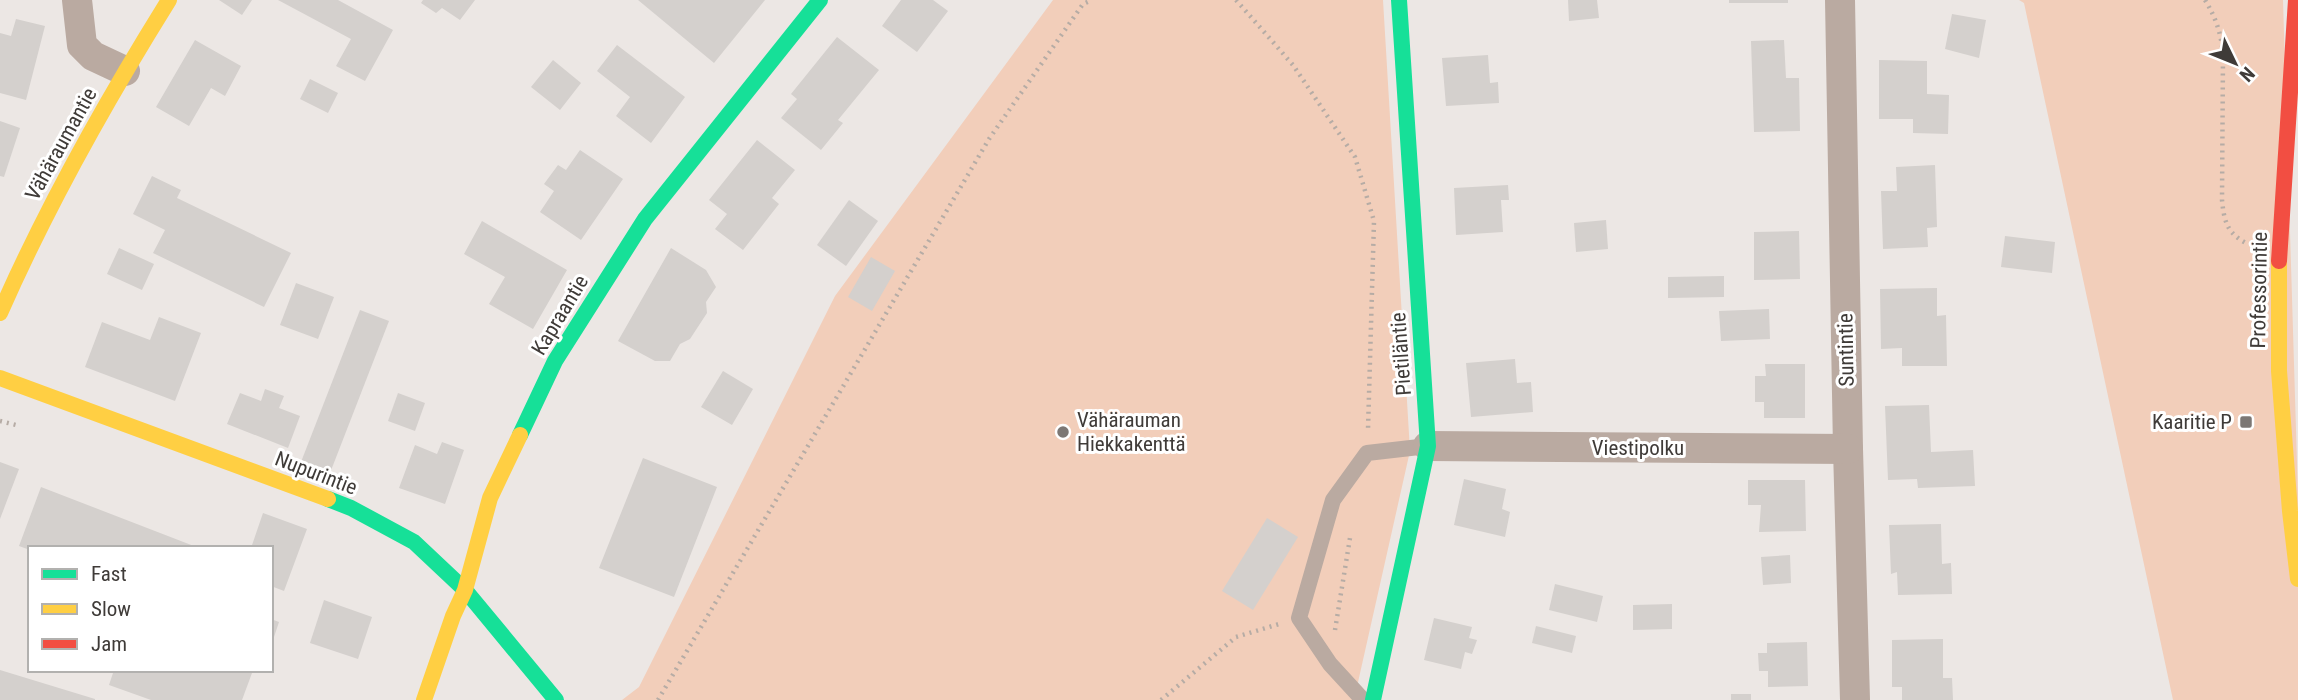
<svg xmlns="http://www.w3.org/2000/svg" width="2298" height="700" font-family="'Roboto Condensed',sans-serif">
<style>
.green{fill:#f2ceba}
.building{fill:#d4d0cd}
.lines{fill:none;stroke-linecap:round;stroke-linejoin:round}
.path{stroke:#b6aca5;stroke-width:4.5;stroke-dasharray:2 5;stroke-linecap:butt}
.lane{stroke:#baaaa1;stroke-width:16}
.street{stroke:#baaaa1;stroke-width:30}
.fast{stroke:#16e098;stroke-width:16}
.slow{stroke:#ffcf43;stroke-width:16}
.jam{stroke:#f24e42;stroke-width:16}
.poi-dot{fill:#7c7774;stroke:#fff;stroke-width:2.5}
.labels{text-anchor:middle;stroke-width:6;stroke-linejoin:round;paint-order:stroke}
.street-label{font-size:21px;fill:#3f3b38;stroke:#fff}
.poi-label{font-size:21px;fill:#3f3b38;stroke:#fff;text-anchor:start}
</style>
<rect width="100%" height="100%" fill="#ece7e4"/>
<g class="green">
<path d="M1053 0H1383L1410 451 1354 700H622L639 687 835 296Z"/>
<path d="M2019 0H2283L2298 496V700H2173L2024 3Z"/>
</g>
<g class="building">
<path d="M219 0H252L242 15Z"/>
<path d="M278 0H338L393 30 365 81 336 66 351 39Z"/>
<path d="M423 0H475L460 20 442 8 436 13 421 3Z"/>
<path d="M638 0H765L714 63Z"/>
<path d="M901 0H933L948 11 917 52 882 26Z"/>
<path d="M1568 0H1597L1599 18 1569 21Z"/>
<rect x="1729" y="0" width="59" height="3"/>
<path d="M1952 14 1986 20 1979 58 1945 49Z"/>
<path d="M16 19 45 26 26 100 0 93V33L11 36Z"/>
<path d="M837 37 879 70 838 120 843 123 821 150 781 118 797 99 791 94Z"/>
<path d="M195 40 241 66 225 96 211 88 189 126 156 107Z"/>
<path d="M1784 40 1786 78H1799L1800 131 1754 132 1751 41Z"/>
<path d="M617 45 685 97 651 143 616 116 630 97 597 71Z"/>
<path d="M1488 55 1490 83 1498 82 1499 103 1446 106 1442 58Z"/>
<path d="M553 60 581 83 560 110 531 87Z"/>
<path d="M1879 60 1927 61V94L1949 95 1948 134 1913 133V119H1879Z"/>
<path d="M310 79 338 93 328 113 300 99Z"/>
<path d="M0 121 20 128 4 177 0 176Z"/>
<path d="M757 140 795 170 772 198 779 204 743 250 715 229 727 214 709 200Z"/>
<path d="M580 150 623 179 581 240 540 212 554 191 544 184 558 165 566 170Z"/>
<path d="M1935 165 1937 227 1927 228 1928 247 1883 249 1881 191H1897L1896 167Z"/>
<path d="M152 176 181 190 177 198 291 253 264 307 153 253 165 230 133 214Z"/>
<path d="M1508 185 1509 200H1501L1503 232 1456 235 1454 188Z"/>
<path d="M849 200 878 221 846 266 817 245Z"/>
<path d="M1606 220 1608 249 1576 252 1574 223Z"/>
<path d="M482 221 567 270 533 329 489 304 505 277 464 254Z"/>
<path d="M1799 231 1800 279 1754 280V232Z"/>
<path d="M2005 236 2055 242 2052 273 2001 267Z"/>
<path d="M119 248 154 264 142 290 107 274Z"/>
<path d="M671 248 706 270 716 287 706 302 707 313 690 339 680 344 670 361H655L618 341Z"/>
<path d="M871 257 895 271 872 311 848 297Z"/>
<path d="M1724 276V297L1668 298V277Z"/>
<path d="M296 283 334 297 318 339 280 325Z"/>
<path d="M1937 288V316L1946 315 1947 366H1902V348L1881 349 1880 289Z"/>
<path d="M1769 309 1770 339 1721 341 1719 311Z"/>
<path d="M360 310 389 321 330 473 301 462Z"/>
<path d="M159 317 201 333 175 401 85 367 102 322 150 340Z"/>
<path d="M1515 359 1517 383 1531 382 1533 412 1471 417 1466 363Z"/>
<path d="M1765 364H1805V418H1764V402H1755V376H1766Z"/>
<path d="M723 371 753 389 732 425 701 407Z"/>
<path d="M265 389 284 396 279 408 300 416 288 448 227 424 240 393 261 401Z"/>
<path d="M398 393 425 403 415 431 388 421Z"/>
<path d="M1929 405 1931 452 1973 450 1975 486 1918 488 1917 479 1888 480 1885 406Z"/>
<path d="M442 442 464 450 445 504 399 488 415 445 437 454Z"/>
<path d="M643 458 717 487 674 597 599 568Z"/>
<path d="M0 462 19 469 0 519Z"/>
<path d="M1464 479 1506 489 1502 509 1510 512 1505 537 1454 525Z"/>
<path d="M1748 480H1805L1806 531 1759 532 1761 505H1748Z"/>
<path d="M41 487 199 548H30V550L19 546Z"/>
<path d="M263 513 307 529 284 591 271 586V548H251Z"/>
<path d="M1267 518 1298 537 1253 610 1222 591Z"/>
<path d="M1941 524 1942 564 1951 563 1952 594 1898 595 1897 572 1891 574 1889 525Z"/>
<path d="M1790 555 1791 583 1763 585 1761 557Z"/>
<path d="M1555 584 1603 596 1597 622 1549 610Z"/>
<path d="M324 600 372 617 358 659 310 643Z"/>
<path d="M1672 604V629L1633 630V605Z"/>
<path d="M1434 618 1472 627 1469 638 1477 640 1472 654 1465 652 1461 669 1424 660Z"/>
<path d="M271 619 279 622 272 643H271Z"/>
<path d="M1536 626 1576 636 1572 653 1532 643Z"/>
<path d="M1943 639V678H1952L1953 700H1902V687H1892V640Z"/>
<path d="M1807 642 1808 686 1768 687V671H1759L1758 653H1767V643Z"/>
<path d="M0 670 95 699V700H0Z"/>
<path d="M114 670H245L252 673 242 700H151L109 685Z"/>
<rect x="1731" y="694" width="20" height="6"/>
</g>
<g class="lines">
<g class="path">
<path d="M1236 0 1293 65 1355 157 1374 221 1368 430"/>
<path d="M2205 0C2216 18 2221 33 2223 54L2222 200C2224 221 2227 233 2246 243"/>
<path d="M0 421 16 425"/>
<path d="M1335 630 1350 538"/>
<path d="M658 700 989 139 1083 4 1092 0"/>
<path d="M1161 700 1236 637 1279 624"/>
</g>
<path class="lane" d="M1363 700 1330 664 1299 618 1333 500 1367 453 1428 446"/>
<g class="street">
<path d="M77 0 82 45 93 56 125 71"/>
<path d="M1840 0 1848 449 1855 700"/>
<path d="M1428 446 1848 449"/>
</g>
<g class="fast">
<path d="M520 435 555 361 645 219 820 0"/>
<path d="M328 499 351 508 414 542 465 590 556 700"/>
<path d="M1373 700 1428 446 1399 0"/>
</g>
<g class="slow">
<path d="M2279 261V371L2290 511 2298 579"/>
<path d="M0 313C48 204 106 101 169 0"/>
<path d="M0 378 328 499"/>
<path d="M424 700 453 616 465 590 490 498 520 435"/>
</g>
<path class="jam" d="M2279 261 2296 0"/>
</g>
<g class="poi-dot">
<rect x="2239" y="415" width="14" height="14" rx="3.5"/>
<circle cx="1063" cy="432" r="7"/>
</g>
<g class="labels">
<g class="street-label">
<text transform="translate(61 144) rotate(-61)" y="7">Vähäraumantie</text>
<text transform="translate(2259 290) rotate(-89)" y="7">Professorintie</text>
<text transform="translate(560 315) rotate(-59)" y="7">Kapraantie</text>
<text transform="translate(1846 350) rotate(-91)" y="7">Suntintie</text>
<text transform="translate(1401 354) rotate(-94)" y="7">Pietiläntie</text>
<text x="1638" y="455">Viestipolku</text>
<text transform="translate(316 473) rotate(21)" y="7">Nupurintie</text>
</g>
<g class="poi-label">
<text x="1077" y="427">Vähärauman<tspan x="1077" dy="24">Hiekkakenttä</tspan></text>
<text x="2232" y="429" text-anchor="end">Kaaritie P</text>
</g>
</g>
<rect x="28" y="546" width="245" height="126" fill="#ffffff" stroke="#b2b1af" stroke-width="2"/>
<rect x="42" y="569" width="35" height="10" fill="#16e098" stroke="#b2b1af" stroke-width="2"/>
<text x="91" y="581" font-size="21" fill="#3f3b38">Fast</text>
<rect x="42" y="604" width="35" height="10" fill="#ffcf43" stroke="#b2b1af" stroke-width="2"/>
<text x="91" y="616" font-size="21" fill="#3f3b38">Slow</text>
<rect x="42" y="639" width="35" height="10" fill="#f24e42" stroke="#b2b1af" stroke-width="2"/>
<text x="91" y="651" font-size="21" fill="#3f3b38">Jam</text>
<g transform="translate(2235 63) rotate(133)" stroke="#ffffff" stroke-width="5" paint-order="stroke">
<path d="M0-5L12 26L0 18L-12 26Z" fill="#3f3b38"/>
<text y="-10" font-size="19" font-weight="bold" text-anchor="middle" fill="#3f3b38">N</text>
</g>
</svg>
